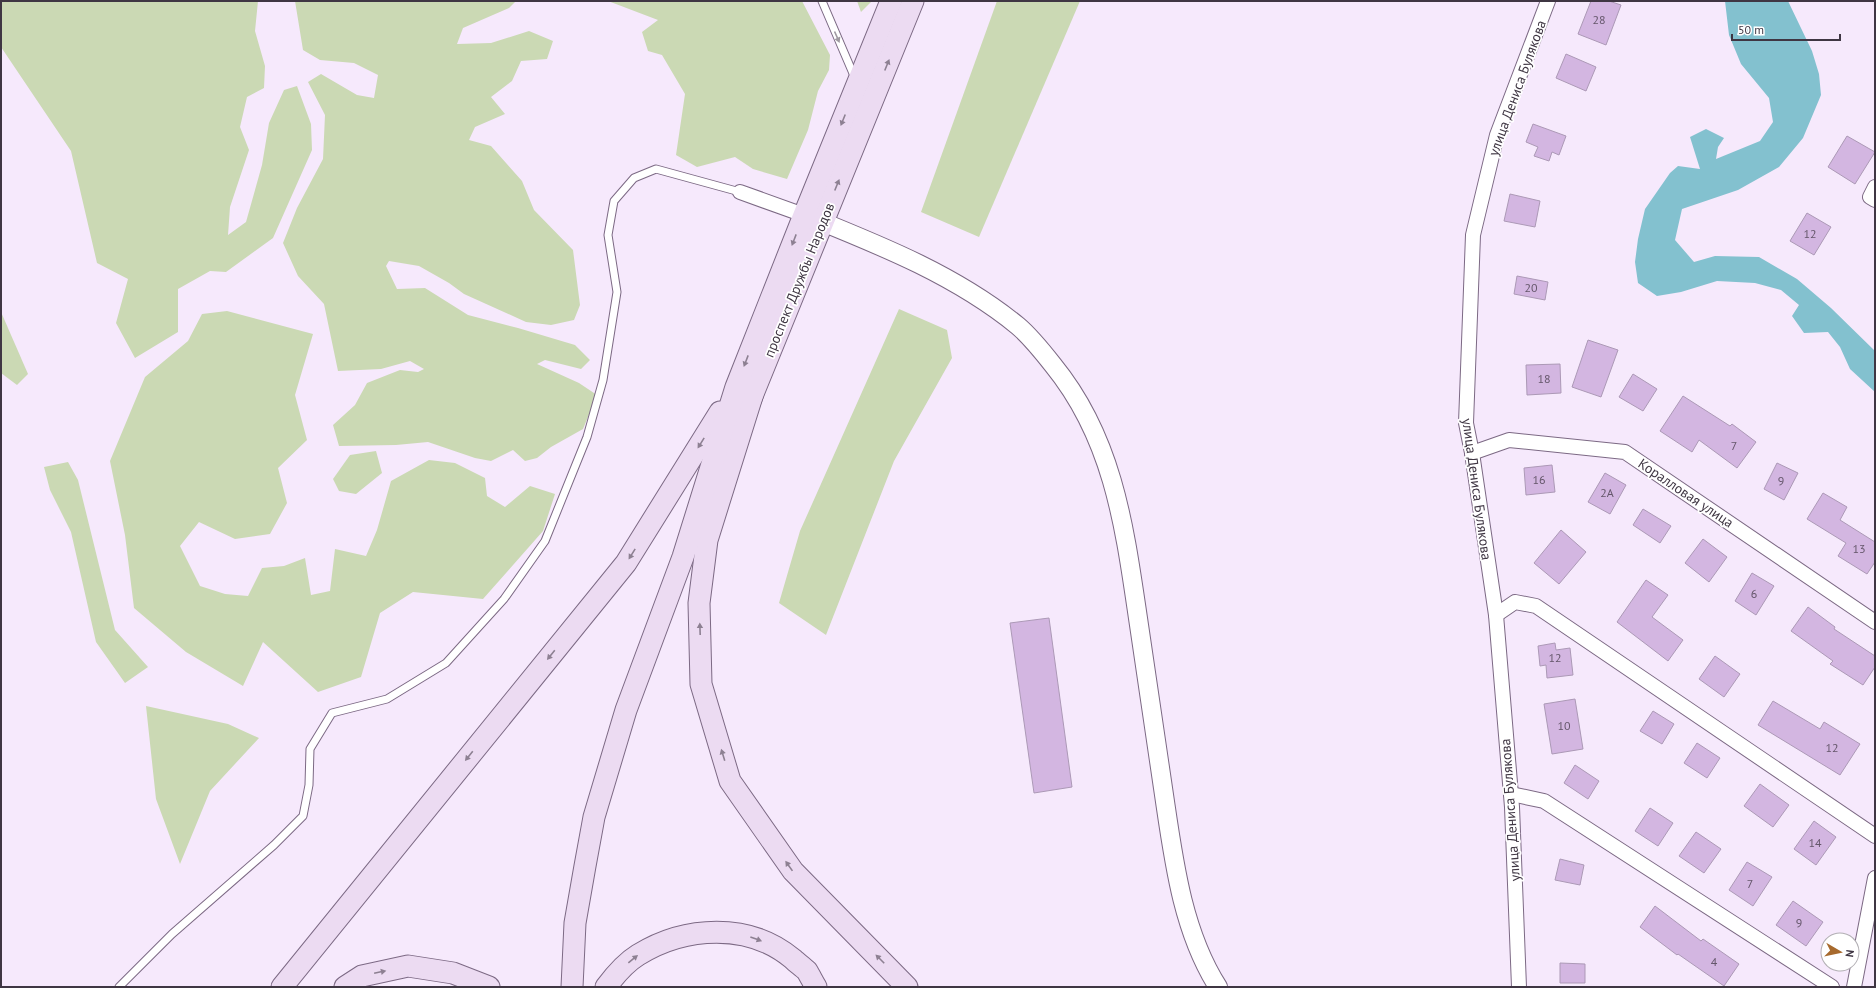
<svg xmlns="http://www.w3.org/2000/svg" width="1876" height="988" font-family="'PT Sans',sans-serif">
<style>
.green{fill:#cbd9b4}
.water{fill:#83c1cf}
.building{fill:#d3b6e1;stroke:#ac99b6}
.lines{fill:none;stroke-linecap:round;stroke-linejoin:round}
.service-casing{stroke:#7c6984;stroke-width:9}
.minor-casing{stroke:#7c6984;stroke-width:16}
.tertiary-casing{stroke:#7c6984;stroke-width:20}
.secondary-casing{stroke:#7c6984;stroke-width:23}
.service{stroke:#fff;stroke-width:7}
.minor{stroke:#fff;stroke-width:14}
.tertiary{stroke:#fff;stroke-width:18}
.secondary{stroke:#ecdbf2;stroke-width:21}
.oneway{fill:#9f9aa1}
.oneway2{fill:#8d8092}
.labels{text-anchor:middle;stroke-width:3.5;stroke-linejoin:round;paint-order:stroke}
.number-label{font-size:12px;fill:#64566a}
.street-label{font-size:14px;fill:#3f3643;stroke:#fff}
</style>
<rect width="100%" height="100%" fill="#f6e9fc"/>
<g class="green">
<path d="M1 1H258L255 31 265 66 264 88 247 97 240 127 249 150 230 207 228 235 246 222 262 165 269 123 284 90 297 86 311 124 312 150 273 238 226 272 210 271 178 289V332L135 358 116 323 128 279 97 263 71 151 1 47Z"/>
<path d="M295 1H516L509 8 463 28 457 44 491 43 529 31 553 41 547 59 521 61 512 81 491 97 505 114 475 127 469 140 491 146 522 181 534 210 573 250 580 305 574 320 551 325 526 322 464 294 449 283 419 266 389 261 386 266 397 289 425 288 468 315 518 328 575 345 590 360 581 369 545 360 537 364 579 383 597 395 583 429 551 447 537 458 525 461 513 450 491 461 475 458 428 442 396 445 339 446 333 425 355 405 367 383 400 370 418 372 424 369 410 361 381 369 338 371 324 304 298 276 283 243 297 208 323 159 325 115 308 82 321 74 357 95 374 98 378 75 354 63 320 60 303 50Z"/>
<path d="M608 1H802L830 55 829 70 818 91 808 130 787 179 753 169 735 157 697 167 676 155 685 94 662 55 648 51 642 32 658 20Z"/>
<path d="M857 1H872L861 12Z"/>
<path d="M997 1H1080L979 237 921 212Z"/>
<path d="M899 309 947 330 952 358 894 461 826 635 779 603 800 531Z"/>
<path d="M227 311 313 334 295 395 307 440 278 468 287 503 270 534 235 539 199 522 180 546 200 586 225 594 248 596 262 568 284 566 305 558 311 595 330 591 335 549 366 556 377 530 391 481 429 460 455 463 485 478 487 496 505 507 530 486 555 494 543 531 483 599 413 592 380 613 361 677 318 692 263 642 243 686 186 652 134 608 125 535 110 461 145 377 188 341 202 314Z"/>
<path d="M1 312 28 374 17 385 1 373Z"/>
<path d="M376 451 382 473 356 494 339 491 333 479 350 455Z"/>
<path d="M68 462 78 480 115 630 148 667 125 683 96 642 71 532 50 490 44 467Z"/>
<path d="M146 706 228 724 259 738 210 791 180 864 156 799Z"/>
</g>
<path class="water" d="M1725 1H1788L1812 51 1819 74 1821 95 1803 138 1779 167 1738 190 1682 209 1675 240 1694 262 1715 256 1759 257 1797 279 1831 308 1875 351V392L1850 369 1840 347 1828 332 1804 333 1792 316 1799 305 1781 290 1755 283 1717 281 1681 292 1657 296 1638 283 1635 262 1638 239 1645 209 1670 173 1678 166 1700 169 1690 137 1706 129 1724 138 1718 147 1716 159 1760 141 1773 122 1769 98 1741 64 1729 35Z"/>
<g class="building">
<path d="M1591 1H1609L1621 5 1606 45 1578 34Z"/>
<path d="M1566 54 1596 67 1586 91 1556 78Z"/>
<path d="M1533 124 1566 136 1559 155 1552 152 1549 161 1534 156 1538 147 1526 142Z"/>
<path d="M1847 136 1875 152 1855 184 1828 167Z"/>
<path d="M1510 194 1540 201 1535 227 1504 221Z"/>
<path d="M1807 213 1831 227 1814 255 1790 241Z"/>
<path d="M1517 276 1548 282 1545 300 1514 294Z"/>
<path d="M1588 340 1618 350 1601 397 1572 387Z"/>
<path d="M1560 364 1561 393 1527 395 1526 365Z"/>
<path d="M1633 374 1657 389 1643 411 1619 397Z"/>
<path d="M1683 396 1730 426 1732 424 1756 442 1737 468 1699 440 1692 452 1660 431Z"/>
<path d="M1777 463 1798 473 1784 500 1764 489Z"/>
<path d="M1552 465 1555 492 1526 495 1524 468Z"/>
<path d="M1605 473 1626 485 1610 514 1588 502Z"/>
<path d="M1823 493 1847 507 1840 520 1875 542V562L1867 574 1838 556 1846 543 1807 519Z"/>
<path d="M1643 509 1671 526 1660 543 1633 525Z"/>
<path d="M1561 530 1586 552 1559 584 1534 563Z"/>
<path d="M1703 539 1727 557 1709 582 1685 563Z"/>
<path d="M1752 573 1774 586 1756 615 1735 601Z"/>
<path d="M1646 580 1668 595 1652 617 1683 640 1668 661 1617 622Z"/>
<path d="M1808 607 1835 627 1834 629 1875 656V667L1863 685 1830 664 1833 661 1791 631Z"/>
<path d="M1049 618 1072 787 1034 793 1010 623Z"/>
<path d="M1555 643 1556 650 1570 648 1573 675 1547 678 1546 665 1540 666 1538 646Z"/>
<path d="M1715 656 1740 674 1724 697 1699 679Z"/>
<path d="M1575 699 1583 749 1552 754 1544 704Z"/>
<path d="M1773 701 1820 729 1824 722 1860 744 1840 775 1758 725Z"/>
<path d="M1653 711 1674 724 1662 744 1640 731Z"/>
<path d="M1697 743 1720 758 1707 778 1684 763Z"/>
<path d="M1575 765 1599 781 1588 799 1564 783Z"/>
<path d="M1760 784 1789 805 1773 827 1744 806Z"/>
<path d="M1650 808 1673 823 1658 846 1635 831Z"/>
<path d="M1814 821 1836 837 1816 865 1794 849Z"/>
<path d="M1696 832 1721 849 1704 873 1679 856Z"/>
<path d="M1560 859 1584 865 1580 885 1555 880Z"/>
<path d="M1747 862 1772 877 1753 906 1729 890Z"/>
<path d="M1793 901 1823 922 1806 946 1776 925Z"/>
<path d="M1655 906 1701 941 1703 939 1739 964 1724 986 1678 954 1677 955 1640 927Z"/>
<path d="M1560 963 1585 964V983H1560Z"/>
</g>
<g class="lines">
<defs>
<g id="service">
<path d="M822 1 855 78"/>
<path d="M119 987 172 934 274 845 303 816 309 785 310 749 332 713 387 699 446 663 504 599 545 541 587 437 603 380 617 292 608 235 614 201 634 178 656 169 740 192"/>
</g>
<g id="minor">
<path d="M1875 187 1870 197 1875 200"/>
<path d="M740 192 804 215"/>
<path d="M1472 453 1509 440 1625 452 1875 622"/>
<path d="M1496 615 1515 602 1536 606 1875 836"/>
<path d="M1511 794 1544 801 1832 987"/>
<path d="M1519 987 1512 807 1496 615 1472 453 1466 423 1473 235 1497 135 1548 1"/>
<path d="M1854 987 1875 878"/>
</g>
<path id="tertiary" d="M810 217C882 246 957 276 1018 326 1031 337 1042 351 1053 365 1115 441 1125 531 1139 625 1147 680 1155 734 1163 788 1173 855 1181 929 1218 987"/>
<g id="secondary">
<path d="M753 393 707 540 699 603 701 684 730 781 793 871 907 987"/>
<path d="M748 406 913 1"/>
<path d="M282 987 626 563 720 412"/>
<path d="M345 987 362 976 408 966 453 973 489 987"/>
<path d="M572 987 575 923 585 866 594 817 626 710 683 557 736 387 804 215 891 1"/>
<path d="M606 987C615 975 625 963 638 955 685 926 749 922 793 959 797 963 803 967 807 971 810 976 813 982 816 987"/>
</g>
</defs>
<use href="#service" class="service-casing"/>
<use href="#minor" class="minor-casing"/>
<use href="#tertiary" class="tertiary-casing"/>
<use href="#secondary" class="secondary-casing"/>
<use href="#service" class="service"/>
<use href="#minor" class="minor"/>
<use href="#tertiary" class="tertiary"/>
<use href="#secondary" class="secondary"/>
</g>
<defs><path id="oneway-solid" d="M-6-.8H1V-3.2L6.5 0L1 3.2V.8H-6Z"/></defs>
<use class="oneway" href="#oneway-solid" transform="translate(837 37) rotate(66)"/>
<g class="oneway2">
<use href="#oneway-solid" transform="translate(887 65) rotate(-68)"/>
<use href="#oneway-solid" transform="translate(843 120) rotate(112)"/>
<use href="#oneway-solid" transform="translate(837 185) rotate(-68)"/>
<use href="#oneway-solid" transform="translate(794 240) rotate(111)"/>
<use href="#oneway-solid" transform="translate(746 361) rotate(111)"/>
<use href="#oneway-solid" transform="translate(701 443) rotate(122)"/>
<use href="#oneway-solid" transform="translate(632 554) rotate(122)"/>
<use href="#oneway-solid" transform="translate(700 629) rotate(-92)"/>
<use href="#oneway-solid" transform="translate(551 655) rotate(129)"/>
<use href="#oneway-solid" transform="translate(723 755) rotate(-107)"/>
<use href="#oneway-solid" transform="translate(469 756) rotate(129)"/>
<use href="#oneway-solid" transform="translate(789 866) rotate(-125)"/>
<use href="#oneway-solid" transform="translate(756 939) rotate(20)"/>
<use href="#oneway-solid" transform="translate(633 959) rotate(-39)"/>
<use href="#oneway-solid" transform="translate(880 959) rotate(-135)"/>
<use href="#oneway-solid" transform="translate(380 972) rotate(-12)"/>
</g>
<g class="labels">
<g class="number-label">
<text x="1599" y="24">28</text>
<text x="1810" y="238">12</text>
<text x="1531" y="292">20</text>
<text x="1544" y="383">18</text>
<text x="1734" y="450">7</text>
<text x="1539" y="484">16</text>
<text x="1781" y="485">9</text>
<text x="1607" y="497">2А</text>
<text x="1859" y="553">13</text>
<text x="1754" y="598">6</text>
<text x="1555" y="662">12</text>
<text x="1564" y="730">10</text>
<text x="1832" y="752">12</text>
<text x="1815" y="847">14</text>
<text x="1750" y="888">7</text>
<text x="1799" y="927">9</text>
<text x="1714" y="966">4</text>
</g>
<g class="street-label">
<text transform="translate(1517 88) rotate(-70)" y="5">улица Дениса Булякова</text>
<text transform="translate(799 280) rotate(-68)" y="5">проспект Дружбы Народов</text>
<text transform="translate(1477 489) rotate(82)" y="5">улица Дениса Булякова</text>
<text transform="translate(1686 493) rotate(34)" y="5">Коралловая улица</text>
<text transform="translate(1510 810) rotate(-94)" y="5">улица Дениса Булякова</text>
</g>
</g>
<rect width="1876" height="988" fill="none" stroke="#3f3643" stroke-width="4"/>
<g transform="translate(1840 952) rotate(99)"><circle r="19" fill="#ffffff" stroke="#b2afb4"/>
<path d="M0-3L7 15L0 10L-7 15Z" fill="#a76a2e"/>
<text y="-6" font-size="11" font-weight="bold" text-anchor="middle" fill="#3f3643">N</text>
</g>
<path d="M1732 34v6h108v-6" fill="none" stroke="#3f3643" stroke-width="2"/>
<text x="1738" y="34" font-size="12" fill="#3f3643" stroke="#ffffff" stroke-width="3" paint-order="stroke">50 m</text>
</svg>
